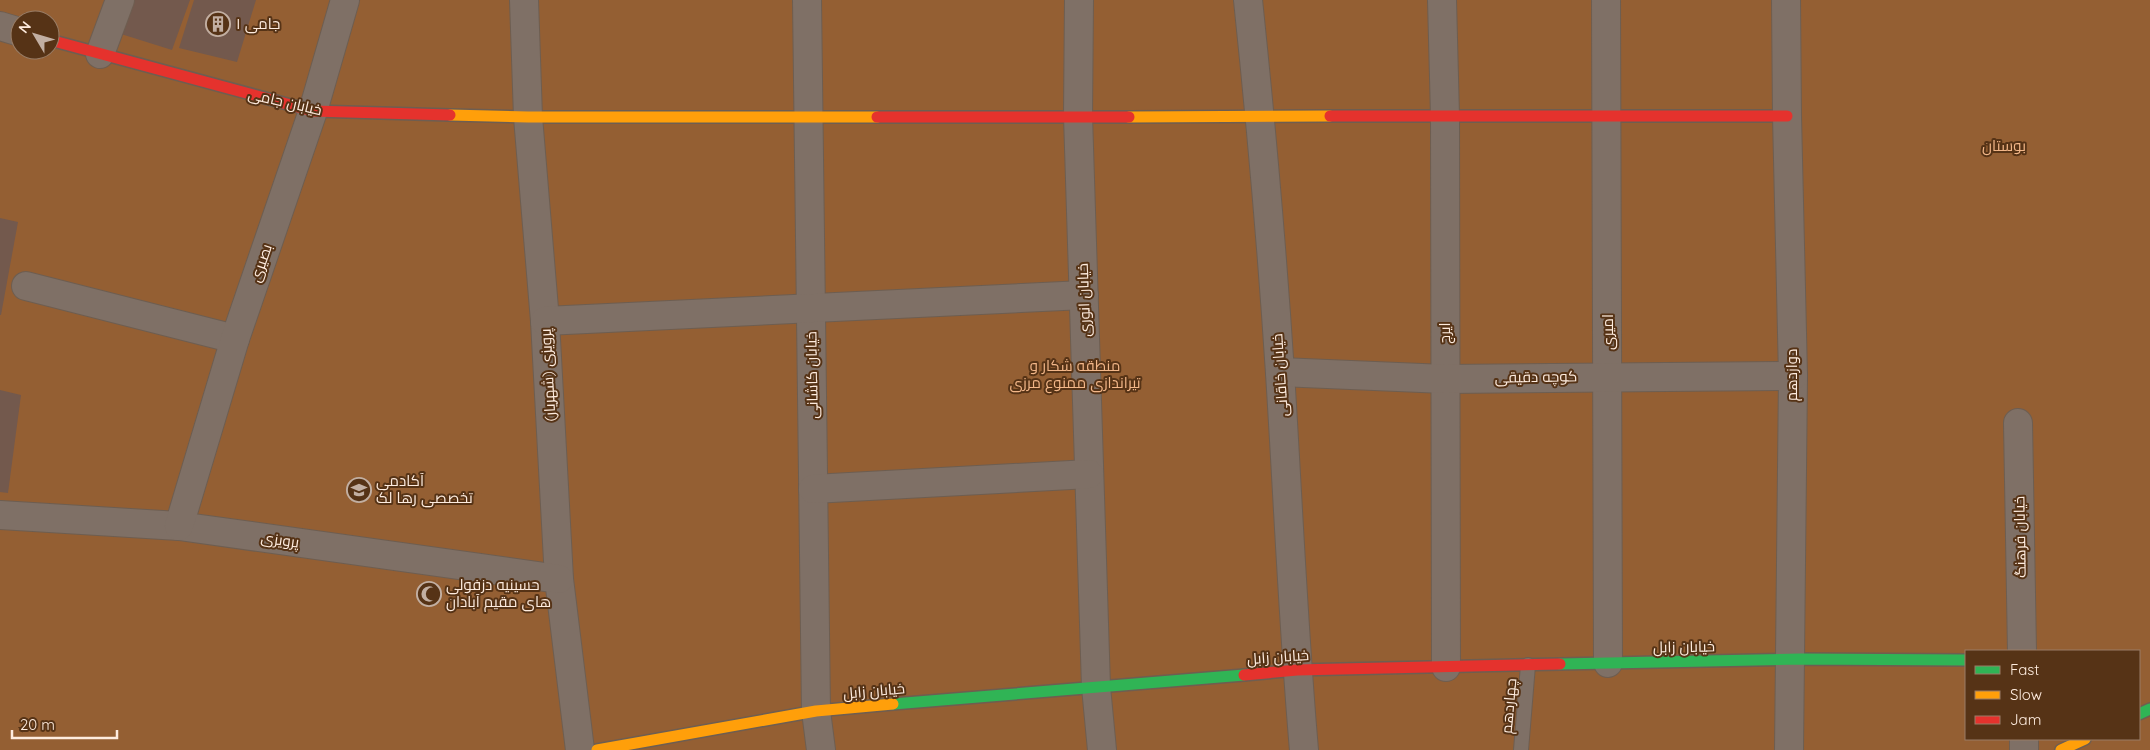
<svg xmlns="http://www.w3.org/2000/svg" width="2150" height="750" font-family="Quicksand,Cairo,sans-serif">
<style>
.green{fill:#945f33;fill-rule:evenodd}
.building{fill:#73594d}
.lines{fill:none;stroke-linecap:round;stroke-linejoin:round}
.lane-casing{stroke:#6e5e51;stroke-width:16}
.street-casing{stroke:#6e5e51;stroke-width:30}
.fast-casing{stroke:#6e5e51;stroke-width:14}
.slow-casing{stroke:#6e5e51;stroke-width:14}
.jam-casing{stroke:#6e5e51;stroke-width:14}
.lane{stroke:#7f7066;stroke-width:14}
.street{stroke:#7f7066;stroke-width:28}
.fast{stroke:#30b455;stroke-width:11}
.slow{stroke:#ff9f0a;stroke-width:11}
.jam{stroke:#e5322d;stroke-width:11}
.labels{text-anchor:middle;stroke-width:4;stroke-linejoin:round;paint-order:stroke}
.poi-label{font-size:15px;fill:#feecdf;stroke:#563316;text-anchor:start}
.street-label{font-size:15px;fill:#feecdf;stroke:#563316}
.park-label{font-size:15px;fill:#f3b789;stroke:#563316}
</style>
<rect width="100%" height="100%" fill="#533f30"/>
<path class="green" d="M0 0H2150V750H0ZM20 20H50V50H20ZM1966 651H2139V739H1966Z"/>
<g class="building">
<path d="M132 0H190L172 50 121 34Z"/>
<path d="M194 0H256L237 62 179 48Z"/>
<path d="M0 218 18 222 1 315H0Z"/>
<path d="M0 390 21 395 8 493 0 492Z"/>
</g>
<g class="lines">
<defs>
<path id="lane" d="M1521 750 1528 665"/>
<g id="street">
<path d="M524 0 528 117 545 321 559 579 580 750"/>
<path d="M807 0 816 711 821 750"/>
<path d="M1079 0 1078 116 1096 687 1102 750"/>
<path d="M1248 0C1261 124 1272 248 1280 373 1288 499 1293 624 1304 750"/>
<path d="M1442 0 1445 116 1446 667"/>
<path d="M1606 0 1608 663"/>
<path d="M1786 0 1787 116 1793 376 1789 750"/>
<path d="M0 26 20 32"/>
<path d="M100 54 120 0"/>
<path d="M26 286 235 339"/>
<path d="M545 321 1084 295"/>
<path d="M1280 372 1445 379 1793 376"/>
<path d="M2018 423 2022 651"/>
<path d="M813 489 1089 474"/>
<path d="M0 515 179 526 559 579"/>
<path d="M179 526 235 339 313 111 345 0"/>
<path d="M2024 739V750"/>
</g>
<g id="fast">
<path d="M1560 664 1800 659 1966 660"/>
<path d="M893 704 1244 675"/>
<path d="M2139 714 2150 709"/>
</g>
<g id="slow">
<path d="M450 115 528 117H877"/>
<path d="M1129 117 1330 116"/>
<path d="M597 750 816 711 893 704"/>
<path d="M2061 750 2085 739"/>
</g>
<g id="jam">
<path d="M50 40 313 111 450 115"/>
<path d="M1330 116H1787"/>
<path d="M877 117H1129"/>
<path d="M1244 675 1297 670 1560 664"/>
</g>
</defs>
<use href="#lane" class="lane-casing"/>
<use href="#street" class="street-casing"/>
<use href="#fast" class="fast-casing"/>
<use href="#slow" class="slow-casing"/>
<use href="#jam" class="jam-casing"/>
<use href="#lane" class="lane"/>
<use href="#street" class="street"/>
<use href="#fast" class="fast"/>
<use href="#slow" class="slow"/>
<use href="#jam" class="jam"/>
</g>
<defs>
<symbol id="building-ring" viewBox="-11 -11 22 22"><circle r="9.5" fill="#563316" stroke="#c2afa2" stroke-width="1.5"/><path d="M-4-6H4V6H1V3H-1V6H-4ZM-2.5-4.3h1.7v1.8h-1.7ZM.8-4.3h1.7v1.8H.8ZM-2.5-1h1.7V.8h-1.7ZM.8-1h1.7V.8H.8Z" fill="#c2afa2"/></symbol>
<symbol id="school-ring" viewBox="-11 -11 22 22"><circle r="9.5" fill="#563316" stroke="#c2afa2" stroke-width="1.5"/><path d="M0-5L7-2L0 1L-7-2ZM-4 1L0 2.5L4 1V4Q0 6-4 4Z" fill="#c2afa2"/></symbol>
<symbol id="mosque-ring" viewBox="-11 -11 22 22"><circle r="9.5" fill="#563316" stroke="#c2afa2" stroke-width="1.5"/><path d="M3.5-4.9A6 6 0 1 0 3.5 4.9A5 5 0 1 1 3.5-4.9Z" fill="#c2afa2"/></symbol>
</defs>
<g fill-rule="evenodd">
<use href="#building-ring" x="204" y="10" width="28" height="28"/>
<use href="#school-ring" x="345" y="476" width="28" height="28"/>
<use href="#mosque-ring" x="415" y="580" width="28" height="28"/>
</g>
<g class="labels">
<g class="poi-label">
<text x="236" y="29">جامی ۱</text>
<text x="376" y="486">آکادمی<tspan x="376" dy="17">تخصصی رها لک</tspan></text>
<text x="446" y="590">حسینیه دزفولی<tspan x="446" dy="17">های مقیم آبادان</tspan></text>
</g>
<g class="street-label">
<text transform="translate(285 102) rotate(13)" y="5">خیابان جامی</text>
<text transform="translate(261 263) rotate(-71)" y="5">بصیری</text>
<text transform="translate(1084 300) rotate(-92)" y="5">خیابان انوری</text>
<text transform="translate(1608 332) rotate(-90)" y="5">امیری</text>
<text transform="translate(1445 333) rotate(-90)" y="5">ایرج</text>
<text transform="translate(548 375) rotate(-93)" y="5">پرویزی (شهریار)</text>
<text transform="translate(812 375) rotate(-91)" y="5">خیابان کاشانی</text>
<text transform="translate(1280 375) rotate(-94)" y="5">خیابان خاقانی</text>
<text transform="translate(1792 375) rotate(-90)" y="5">دوازدهم</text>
<text transform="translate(1536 377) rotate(-1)" y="5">کوچه دقیقی</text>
<text transform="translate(2020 537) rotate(-91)" y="5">خیابان فرهنگ</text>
<text transform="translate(280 540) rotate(8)" y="5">پرویزی</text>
<text transform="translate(1684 647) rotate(-1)" y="5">خیابان زابل</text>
<text transform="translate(1278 657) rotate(-4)" y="5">خیابان زابل</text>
<text transform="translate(874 691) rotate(-5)" y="5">خیابان زابل</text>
<text transform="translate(1509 706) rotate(-85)" y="5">چهاردهم</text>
</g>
<g class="park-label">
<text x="2004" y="151">بوستان</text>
<text x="1075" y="371">منطقه شکار و<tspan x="1075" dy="17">تیراندازی ممنوع مرزی</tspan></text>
</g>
</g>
<rect x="1965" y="650" width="175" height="90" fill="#563316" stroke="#997d66"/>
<rect x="1975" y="666" width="25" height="8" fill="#30b455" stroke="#997d66"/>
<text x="2010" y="675" font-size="15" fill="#feecdf">Fast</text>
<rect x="1975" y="691" width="25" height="8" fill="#ff9f0a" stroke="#997d66"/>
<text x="2010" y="700" font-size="15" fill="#feecdf">Slow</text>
<rect x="1975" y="716" width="25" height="8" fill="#e5322d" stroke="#997d66"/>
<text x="2010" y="725" font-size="15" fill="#feecdf">Jam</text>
<g transform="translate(35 35) rotate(308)"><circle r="24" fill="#563316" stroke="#997d66"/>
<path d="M0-4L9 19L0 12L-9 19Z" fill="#c2afa2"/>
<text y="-8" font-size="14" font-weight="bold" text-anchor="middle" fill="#feecdf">N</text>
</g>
<path d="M12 730v8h105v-8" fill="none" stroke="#feecdf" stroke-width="2.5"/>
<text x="20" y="730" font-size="15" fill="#feecdf" stroke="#563316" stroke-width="4" paint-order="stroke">20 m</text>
</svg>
